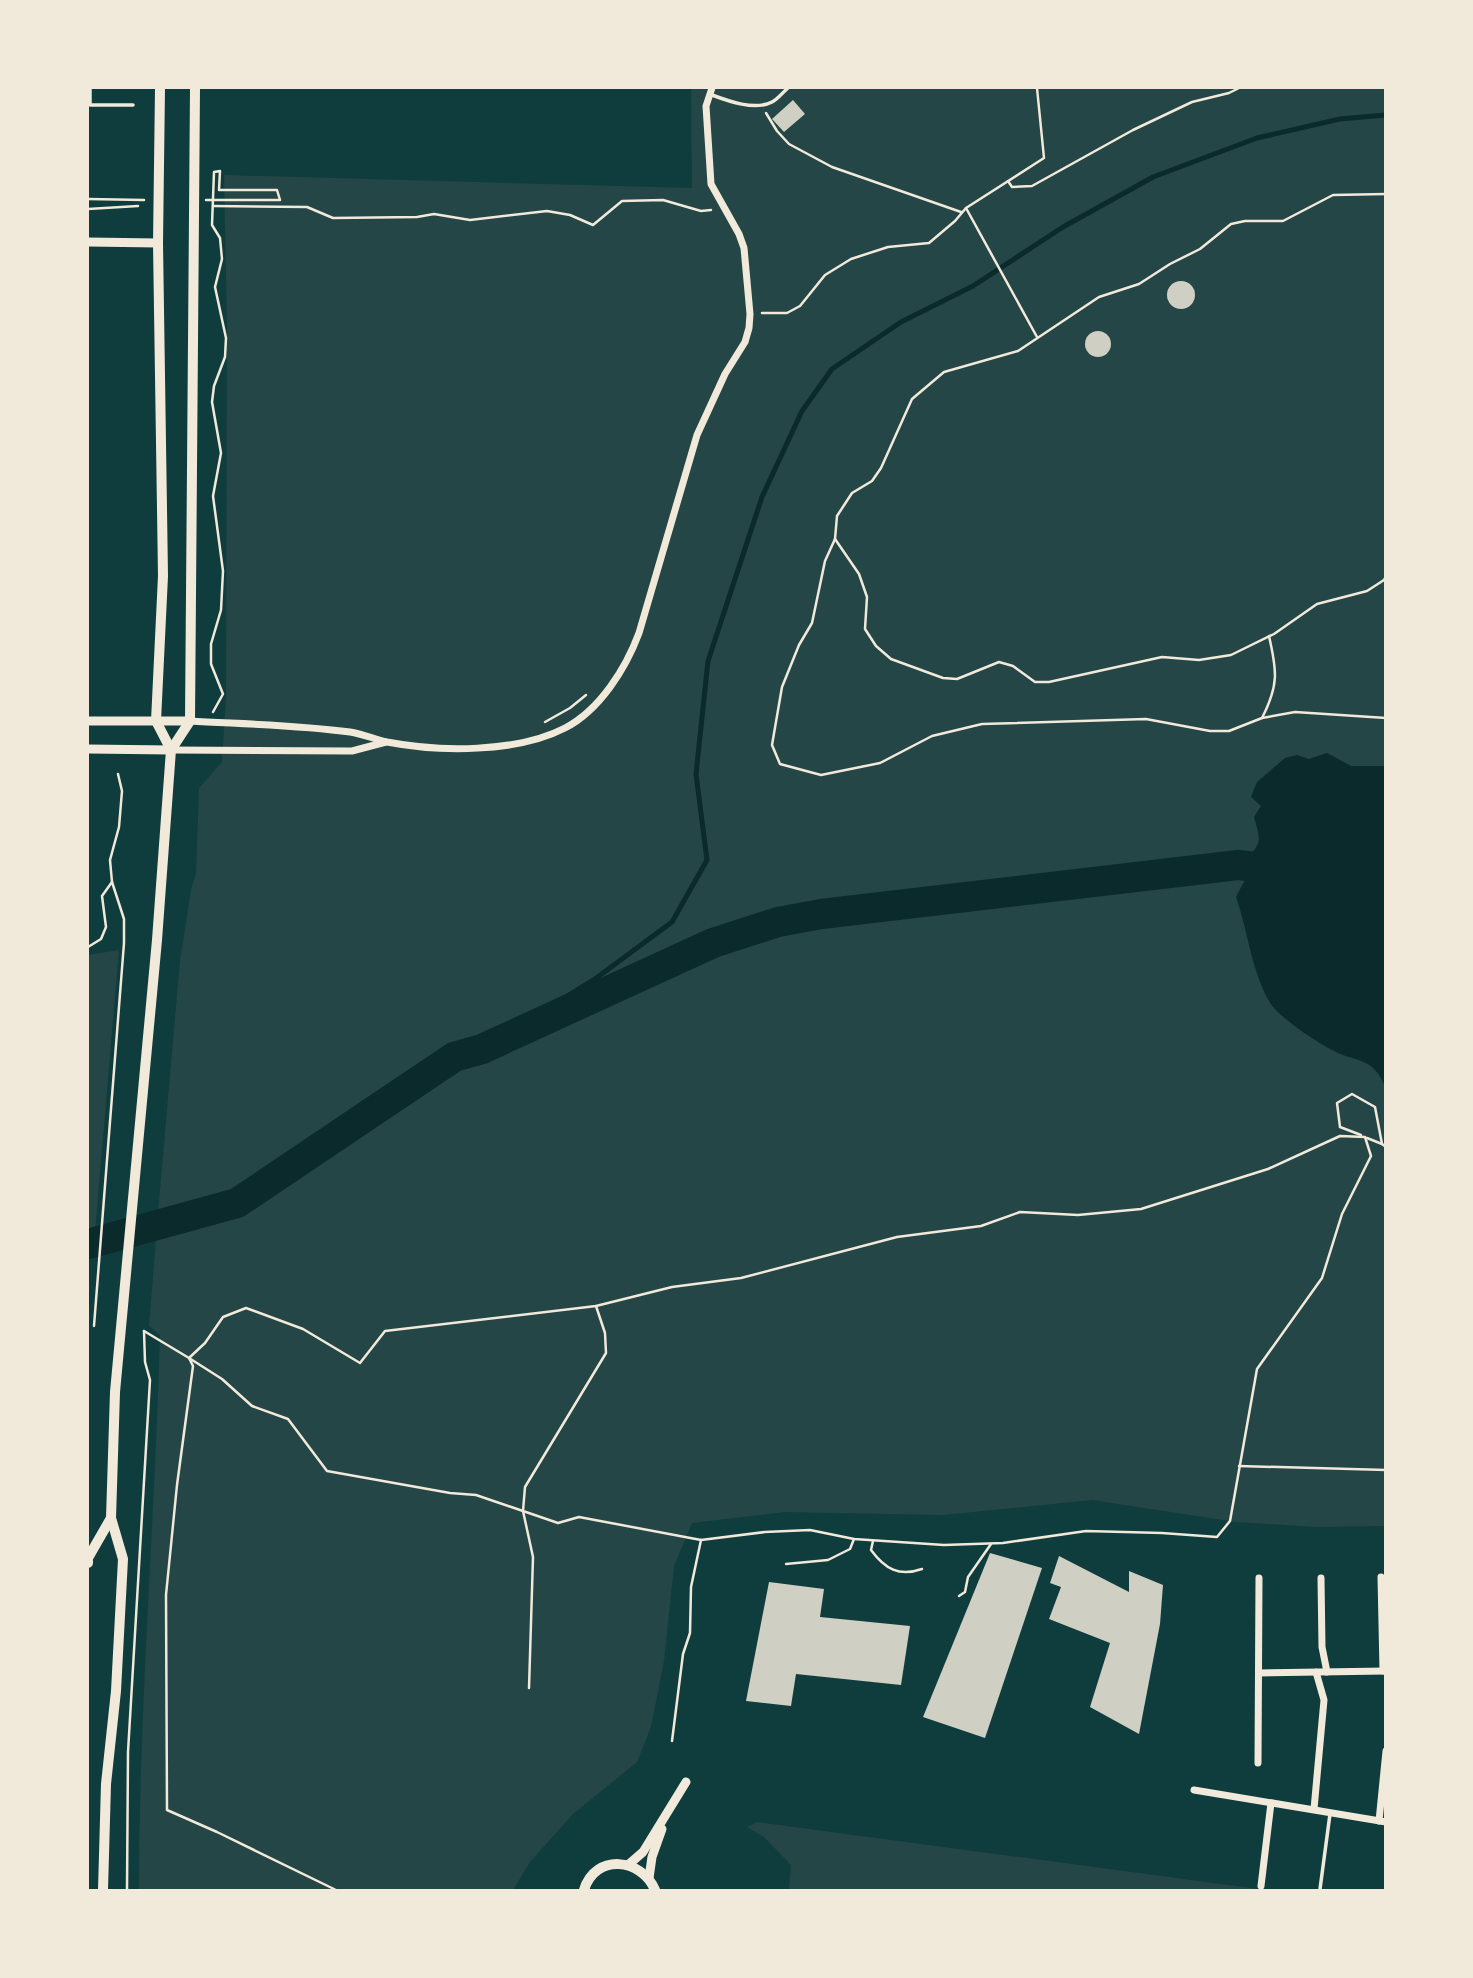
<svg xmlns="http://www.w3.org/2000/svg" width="1473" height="1978" font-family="Raleway,sans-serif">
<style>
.green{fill:#244646}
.water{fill:#0a2a2b}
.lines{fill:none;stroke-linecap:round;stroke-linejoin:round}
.stream{stroke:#0a2a2b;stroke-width:5}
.river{stroke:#0a2a2b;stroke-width:30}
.building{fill:#cfcfc3}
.path{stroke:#f1e9da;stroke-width:2.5}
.service{stroke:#f1e9da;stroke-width:3.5}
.minor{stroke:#f1e9da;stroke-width:7}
.tertiary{stroke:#f1e9da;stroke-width:9}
.secondary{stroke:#f1e9da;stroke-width:10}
.primary{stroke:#f1e9da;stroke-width:10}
</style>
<rect width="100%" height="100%" fill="#0f3d3e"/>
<g class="green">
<path d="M691 88H1385V1526L1318 1527 1236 1522 1092 1500 943 1515 785 1512 692 1523 674 1566 664 1661 651 1727 637 1762 573 1814 530 1862 513 1890H139C139 1705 155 1520 160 1335L149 1326 157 1227 160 1226 161 1213H158L180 961 191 890 196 874 199 788 222 762 226 698 227 323 224 175 692 188Z"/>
<path d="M119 950 95 1232 88 1234V955Z"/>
<path d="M757 1822 1221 1884 1267 1890H789L791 1865 764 1837 747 1827Z"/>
</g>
<path class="water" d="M1327 753 1351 766H1385V1086C1382 1080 1378 1072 1373 1068 1364 1060 1354 1059 1343 1055 1326 1049 1277 1017 1269 1001 1251 969 1248 931 1236 897L1249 872 1248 857C1264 842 1259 836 1254 817L1261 806 1251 797 1257 782 1285 758 1297 755 1309 759Z"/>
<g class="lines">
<path class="stream" d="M482 1049 595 979 672 922 707 860 696 774 708 661 762 497 802 411 832 369 901 322 973 286 1063 227 1153 177 1257 138 1340 119 1386 115"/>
<path class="river" d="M88 1244 237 1203 454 1057 482 1049 713 943 778 922 821 914 1238 865 1287 870"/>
</g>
<g class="building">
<path d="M793 100 805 114 784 132 772 119Z"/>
<circle cx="1181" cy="295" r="14"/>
<circle cx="1098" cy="344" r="13"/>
<path d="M990 1553 1042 1568 985 1738 923 1717Z"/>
<path d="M1059 1556 1129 1592V1571L1163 1585 1160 1624 1139 1734 1090 1707 1110 1643 1049 1619 1061 1587 1050 1583Z"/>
<path d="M769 1582 824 1589 820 1617 910 1626 901 1685 796 1674 791 1706 746 1701Z"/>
</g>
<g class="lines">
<g class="path">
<path d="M766 113 777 131 789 144 832 167 961 212"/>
<path d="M1008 181 1012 187 1032 186 1133 130 1192 102 1229 93 1239 88"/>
<path d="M1386 194 1333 195 1283 221H1245L1231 224 1200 249 1170 264 1139 284 1099 297 1018 351 944 372 912 399 881 468 872 481 852 493 837 516 835 539 859 574 867 597 865 629 876 646 891 659 943 678 957 679 999 662 1013 666 1035 682H1049L1162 657 1199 660 1231 655 1274 634 1317 604 1367 591 1384 580 1386 576"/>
<path d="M88 199 144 200"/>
<path d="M206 200H280L277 190H219L220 171 214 172 212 225 220 238 222 259 215 287 226 338 225 357 214 386 212 402 221 453 213 496 223 571 221 610 211 644V664L223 694 213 712"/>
<path d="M213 206 307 207 333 218 417 217 434 214 470 220 547 211 570 215 593 225 622 201 663 200 701 211 711 210"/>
<path d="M966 208 1037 337"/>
<path d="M88 209 138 206"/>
<path d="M762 313H787L800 306 825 275 851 259 888 247 929 243 955 221 966 208 1044 158 1037 88"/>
<path d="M835 539 825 561 812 623 799 645 782 687 772 745 780 764 821 775 880 763 932 736 982 724 1146 719 1210 731H1229L1262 718C1279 685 1277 671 1269 636"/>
<path d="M1262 718 1295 712 1386 718"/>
<path d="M545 722 570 708 586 695"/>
<path d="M88 947 101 939 106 927 102 896 112 882 110 860 119 827 122 791 118 774"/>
<path d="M1361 1135 1340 1127 1337 1103 1352 1094 1375 1107 1382 1144 1386 1147"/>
<path d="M1367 1138 1382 1144"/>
<path d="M596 1306 605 1333 606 1353 525 1487 523 1511 558 1523 579 1517 701 1540"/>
<path d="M94 1326 124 943V919L112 882"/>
<path d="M144 1331 189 1358 205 1343 223 1317 246 1308 303 1329 360 1363 385 1331 596 1306 672 1287 741 1278 897 1237 981 1226 1020 1212 1078 1215 1141 1209 1268 1169 1340 1136 1365 1137 1371 1156 1342 1214 1322 1278 1257 1369 1230 1521 1217 1537 1162 1533 1086 1531 1003 1543 944 1545 854 1539 810 1530 765 1532 701 1540 691 1587 690 1633 683 1654 672 1741"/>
<path d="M1239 1466 1386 1470"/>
<path d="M873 1541 871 1550C885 1569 899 1577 922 1569"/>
<path d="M786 1564 828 1560 850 1549 854 1539"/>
<path d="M959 1596 965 1592 968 1577 991 1544"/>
<path d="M127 1890 128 1752 150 1380 145 1362 144 1331"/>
<path d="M336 1890 217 1832 167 1810 166 1595 177 1485 193 1366 189 1358 222 1379 252 1406 288 1419 327 1471 450 1493 476 1495 523 1511 533 1557 529 1688"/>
</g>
<g class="service">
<path d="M90 88V105H133"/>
<path d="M712 95C728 101 755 111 772 102 778 99 783 92 788 88"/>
<path d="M1320 1889 1330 1814"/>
</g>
<g class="minor">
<path d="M190 721C243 724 298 725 350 732 363 734 374 739 387 742 439 752 517 753 565 728 600 710 626 668 639 633L697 435 725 374 745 342 749 328 750 314 744 248 739 234 711 184 706 106 712 88"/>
<path d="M171 750 352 751 386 742"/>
<path d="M1381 1577 1383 1671"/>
<path d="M1321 1578 1322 1647 1327 1672"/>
<path d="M1259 1673 1386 1671"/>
<path d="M1258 1763 1259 1578"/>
<path d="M1194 1790 1386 1822"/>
<path d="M1314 1809 1324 1700 1316 1672"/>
<path d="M1379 1821 1386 1751"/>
<path d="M1261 1886 1271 1803"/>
</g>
<g class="tertiary">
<path d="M88 242 158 243"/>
<path d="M88 721H190"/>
<path d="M88 749 171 750"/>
<path d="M628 1865 643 1852 686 1782"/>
<path d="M649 1878 652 1857 662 1829"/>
</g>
<path class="secondary" d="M584 1890C595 1853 642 1858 655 1890"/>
<g class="primary">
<path d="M160 88 158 243 163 576 156 721 171 750"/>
<path d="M88 1563V1558L111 1518"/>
<path d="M103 1890 106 1784 116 1691 123 1559 111 1518 115 1392 157 940 171 750 190 721 195 88"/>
</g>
</g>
<rect width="1473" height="1978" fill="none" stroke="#f1e9da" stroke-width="178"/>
</svg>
